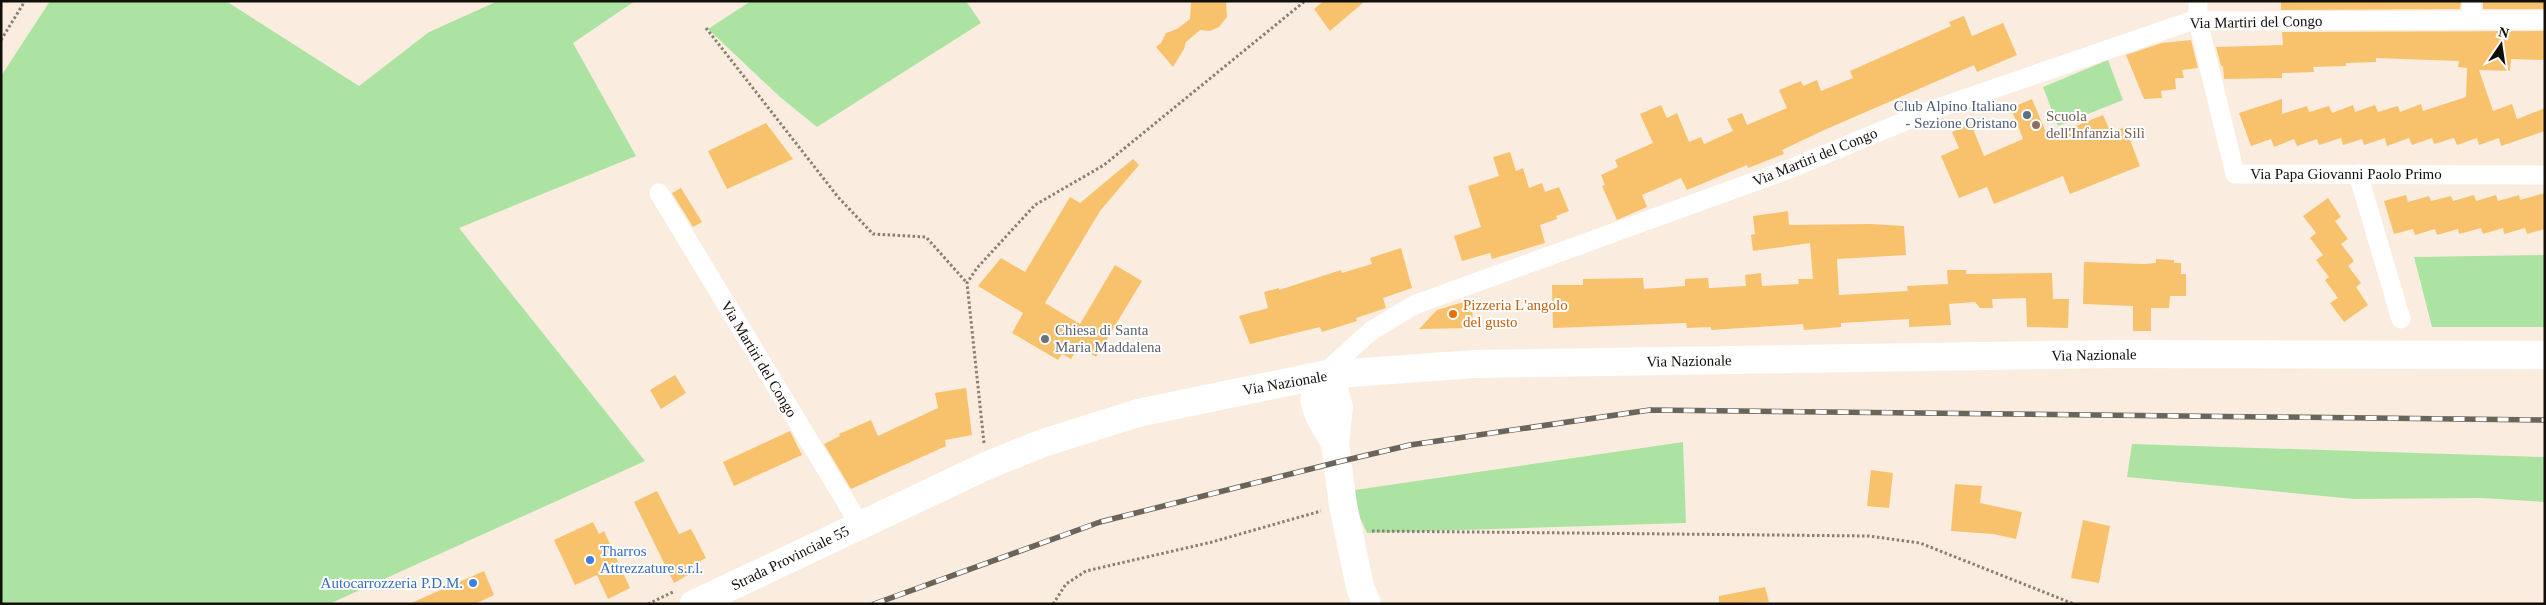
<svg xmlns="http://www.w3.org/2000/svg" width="2546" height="605" font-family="'Times New Roman',serif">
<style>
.green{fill:#ade3a2}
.building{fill:#f8c26c}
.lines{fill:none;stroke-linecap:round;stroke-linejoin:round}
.path{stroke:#887f76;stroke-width:3;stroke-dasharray:2.5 2.5;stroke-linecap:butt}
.street{stroke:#fff;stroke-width:19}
.secondary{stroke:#fff;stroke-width:28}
.rail-casing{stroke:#6b645b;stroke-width:5.5}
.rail{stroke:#fff;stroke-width:4;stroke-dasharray:11;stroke-linecap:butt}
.service-dot{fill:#5c6f8a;stroke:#fff;stroke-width:2}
.education-dot{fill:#8d6e63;stroke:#fff;stroke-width:2}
.food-dot{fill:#e8710a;stroke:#fff;stroke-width:2}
.worship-dot{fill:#6b7280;stroke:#fff;stroke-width:2}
.shop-dot{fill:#3f7fe0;stroke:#fff;stroke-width:2}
.labels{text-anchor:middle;stroke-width:4;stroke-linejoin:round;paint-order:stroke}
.street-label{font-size:15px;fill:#120e09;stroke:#fff}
.service-label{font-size:15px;fill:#4e5e75;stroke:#fff;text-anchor:end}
.education-label{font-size:15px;fill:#785e54;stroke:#fff;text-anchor:start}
.food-label{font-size:15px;fill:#c56008;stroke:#fff;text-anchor:start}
.worship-label{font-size:15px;fill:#5b616d;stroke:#fff;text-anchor:start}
.shop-label{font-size:15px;fill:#366cbe;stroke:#fff;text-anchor:start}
</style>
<rect width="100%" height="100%" fill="#faeddf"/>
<g class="green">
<path d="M50 1H226L359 86 429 32 498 1H635L573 43 636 156 459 228 645 461 329 604H1V76Z"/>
<path d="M751 1H966L981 23 817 127 780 97 708 29Z"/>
<path d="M2108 60 2123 100 2058 126 2043 87Z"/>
<path d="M2545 255V327H2432L2414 257Z"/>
<path d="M1683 442 1686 523 1367 533 1348 491Z"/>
<path d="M2132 444 2545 457V502L2482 498 2354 499 2127 477Z"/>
</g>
<g class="building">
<path d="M1191 1H1226L1227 17 1219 27 1210 31 1200 30 1186 42 1184 49 1173 67 1156 47 1161 43 1166 33 1177 29 1190 19Z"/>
<path d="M1324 1H1365L1330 31 1314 9Z"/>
<path d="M2281 1H2461L2460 9 2281 10Z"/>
<rect x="2483" y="1" width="62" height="8"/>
<path d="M1964 16 1972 36 2003 23 2017 55 1977 72 1974 65 1822 131 1782 150 1784 154 1748 168 1747 165 1687 190 1681 178 1642 195 1647 207 1617 220 1602 186 1605 185 1601 175 1618 167 1615 160 1653 143 1640 114 1661 105 1667 118 1677 113 1689 142 1701 137 1704 144 1733 131 1727 119 1742 113 1747 125 1787 108 1779 90 1801 81 1803 86 1817 80 1821 91 1853 78 1850 71 1951 26 1949 22Z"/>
<path d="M2545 31V60L2511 59 2510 71 2479 70 2493 111 2512 104 2517 119 2545 108V131L2501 146 2499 138 2479 145 2477 138 2457 145 2454 138 2434 144 2432 138 2412 145 2409 138 2387 146 2385 138 2364 145 2362 139 2343 145 2341 138 2319 145 2317 139 2297 146 2294 139 2274 147 2271 139 2251 146 2239 113 2282 99V114L2307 106 2309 112 2329 106 2332 113 2353 105 2355 112 2375 105 2378 112 2398 106 2400 112 2421 104 2423 111 2466 97 2467 68 2458 67 2459 61 2376 58V62L2346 63V66L2313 67 2314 72 2282 73V78L2224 79 2223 66H2221L2216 47 2283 45 2282 32Z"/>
<path d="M2191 40 2198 68 2182 70 2184 78H2175L2176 89 2161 91 2162 98 2144 99 2126 55 2162 43Z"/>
<path d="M2032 99 2048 137 2103 115 2111 133 2125 127 2140 166 2070 194 2063 176 1994 204 1987 187 1959 198 1941 156 1959 148 1952 132 1971 124 1984 156 2023 139 2011 108Z"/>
<path d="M766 123 793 159 727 189 708 151Z"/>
<path d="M1510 152 1516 171 1523 168 1529 188 1542 183 1545 192 1559 187 1569 211 1556 216 1557 219 1540 225 1545 243 1492 259 1490 253 1462 261 1454 236 1481 227 1468 186 1499 176 1493 157Z"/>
<path d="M1133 159 1139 165 1100 211 1045 303 1080 324 1115 265 1142 281 1096 357 1079 346 1071 359 1062 354 1058 360 1012 333 1023 313 978 286 1001 258 1025 272 1070 197 1080 203Z"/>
<path d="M681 188 702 222 693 227 672 193Z"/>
<path d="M2545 193V229L2527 234 2525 228 2504 234 2503 228 2483 234 2481 228 2459 234 2458 229 2437 235 2435 229 2415 235 2413 229 2394 234 2384 201 2406 195 2408 202 2429 196 2431 201 2451 196 2453 201 2474 195 2476 201 2496 195 2498 201 2519 195 2520 200Z"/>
<path d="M2328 198 2341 217 2335 221 2348 239 2341 244 2354 261 2348 266 2361 283 2356 287 2368 305 2344 322 2330 303 2338 298 2325 280 2329 277 2316 260 2323 255 2310 238 2316 233 2303 216Z"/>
<path d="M1788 211 1789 225 1870 224 1904 226 1906 255 1837 259 1839 295 1908 291 1907 286 1948 284 1947 270H1966V274L2052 273 2053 299H2069L2068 328 2027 327 2026 298 1992 299 1993 308H1980L1975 302 1949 304 1951 325 1909 327V319L1841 323V327L1804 330 1803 324 1711 330V327L1687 328 1686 323 1553 328 1552 285H1583V279L1643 278 1644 289 1685 286V279L1708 278 1709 288 1746 286 1745 275 1761 273 1762 286 1799 284 1798 279H1813L1810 243 1753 251 1751 235 1755 234 1753 216Z"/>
<path d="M1401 248 1412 288 1383 298 1386 308 1356 318 1357 321 1322 332 1320 327 1250 344 1239 316 1268 308 1264 292 1279 288V290L1341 270 1342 273 1372 264 1370 258Z"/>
<path d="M2156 259 2174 260V263H2181V274H2186V296H2170L2169 308H2151V331H2133V306L2083 304 2084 262 2145 264 2156 263Z"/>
<path d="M1460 303H1472L1473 328 1419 329 1437 310Z"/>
<path d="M675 375 686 393 661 409 650 390Z"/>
<path d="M966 388 972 435 945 440 946 446 851 489 824 444 840 436 839 434 871 420 878 436 938 408 935 393Z"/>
<path d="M790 431 802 455 734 486 723 462Z"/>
<path d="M1871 470 1893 473 1889 508 1867 506Z"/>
<path d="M1955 484 1982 486 1980 503 2022 512 2016 539 1993 534 1951 531Z"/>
<path d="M657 491 679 534 691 529 706 558 694 564 697 570 674 583 634 502Z"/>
<path d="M2083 520 2110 526 2099 583 2071 578Z"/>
<path d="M593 522 599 534 604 531 630 588 608 599 597 575 575 585 554 540Z"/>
<path d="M484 571 494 595 475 604H409Z"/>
<path d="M1765 587 1769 602 1719 604V596Z"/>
</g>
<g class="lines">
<g class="path">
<path d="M706 28 838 197 873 234 926 237 967 283"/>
<path d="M1 40 25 1"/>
<path d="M984 443 967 283 977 268 1035 205 1104 165 1305 1"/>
<path d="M1372 531 1869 536 1920 543 2074 604"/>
<path d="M648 604 675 591"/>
<path d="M1053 604 1066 584 1086 571 1212 542 1321 511"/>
</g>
<g class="street">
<path d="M2198 1V21L2235 174 2545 175"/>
<path d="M2471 20 2472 1"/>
<path d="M2358 174 2401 319"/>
<path d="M659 193 860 525"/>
<path d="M1322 375 1371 331 1414 305 1792 168 1932 110 2191 21 2545 20"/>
</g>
<g class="secondary">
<path d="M1322 375 1333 386 1339 407 1335 443 1343 505 1360 587 1367 604"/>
<path d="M1322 375C1305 403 1321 418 1335 443"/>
<path d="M694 604 986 466 1040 444 1138 413 1322 375 1474 364 2117 354 2545 355"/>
</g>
<defs>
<path id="rail" d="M874 604 1100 522 1338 462 1410 445 1650 410 2545 420"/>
</defs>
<use href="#rail" class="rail-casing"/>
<use href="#rail" class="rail"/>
</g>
<circle class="service-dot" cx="2027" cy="115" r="5"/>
<circle class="education-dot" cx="2036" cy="125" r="5"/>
<circle class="food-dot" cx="1453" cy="314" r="5"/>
<circle class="worship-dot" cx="1045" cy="339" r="5"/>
<g class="shop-dot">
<circle cx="590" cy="560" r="5"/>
<circle cx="473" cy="583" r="5"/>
</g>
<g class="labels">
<g class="street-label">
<text transform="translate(2256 22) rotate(-1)" y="5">Via Martiri del Congo</text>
<text transform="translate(1815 157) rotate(-22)" y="5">Via Martiri del Congo</text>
<text x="2346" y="179">Via Papa Giovanni Paolo Primo</text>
<text transform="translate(2094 355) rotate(-1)" y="5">Via Nazionale</text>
<text transform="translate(759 359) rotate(59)" y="5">Via Martiri del Congo</text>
<text transform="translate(1689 361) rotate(-1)" y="5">Via Nazionale</text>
<text transform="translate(1285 383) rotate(-10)" y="5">Via Nazionale</text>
<text transform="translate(790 558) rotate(-26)" y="5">Strada Provinciale 55</text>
</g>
<g class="service-label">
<text x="2017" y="111">Club Alpino Italiano<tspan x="2017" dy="17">- Sezione Oristano</tspan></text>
</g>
<g class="education-label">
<text x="2046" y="121">Scuola<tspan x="2046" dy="17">dell'Infanzia Silì</tspan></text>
</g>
<g class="food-label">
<text x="1463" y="310">Pizzeria L'angolo<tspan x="1463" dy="17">del gusto</tspan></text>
</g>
<g class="worship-label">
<text x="1055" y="335">Chiesa di Santa<tspan x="1055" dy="17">Maria Maddalena</tspan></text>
</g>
<g class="shop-label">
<text x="600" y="556">Tharros<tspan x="600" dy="17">Attrezzature s.r.l.</tspan></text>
<text x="463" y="588" text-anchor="end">Autocarrozzeria P.D.M.</text>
</g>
</g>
<rect width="2546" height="605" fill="none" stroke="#120e09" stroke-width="5"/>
<g transform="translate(2501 45) rotate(13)" stroke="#ffffff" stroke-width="4" paint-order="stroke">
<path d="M0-4L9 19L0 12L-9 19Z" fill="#120e09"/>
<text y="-8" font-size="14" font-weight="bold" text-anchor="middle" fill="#120e09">N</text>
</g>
</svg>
